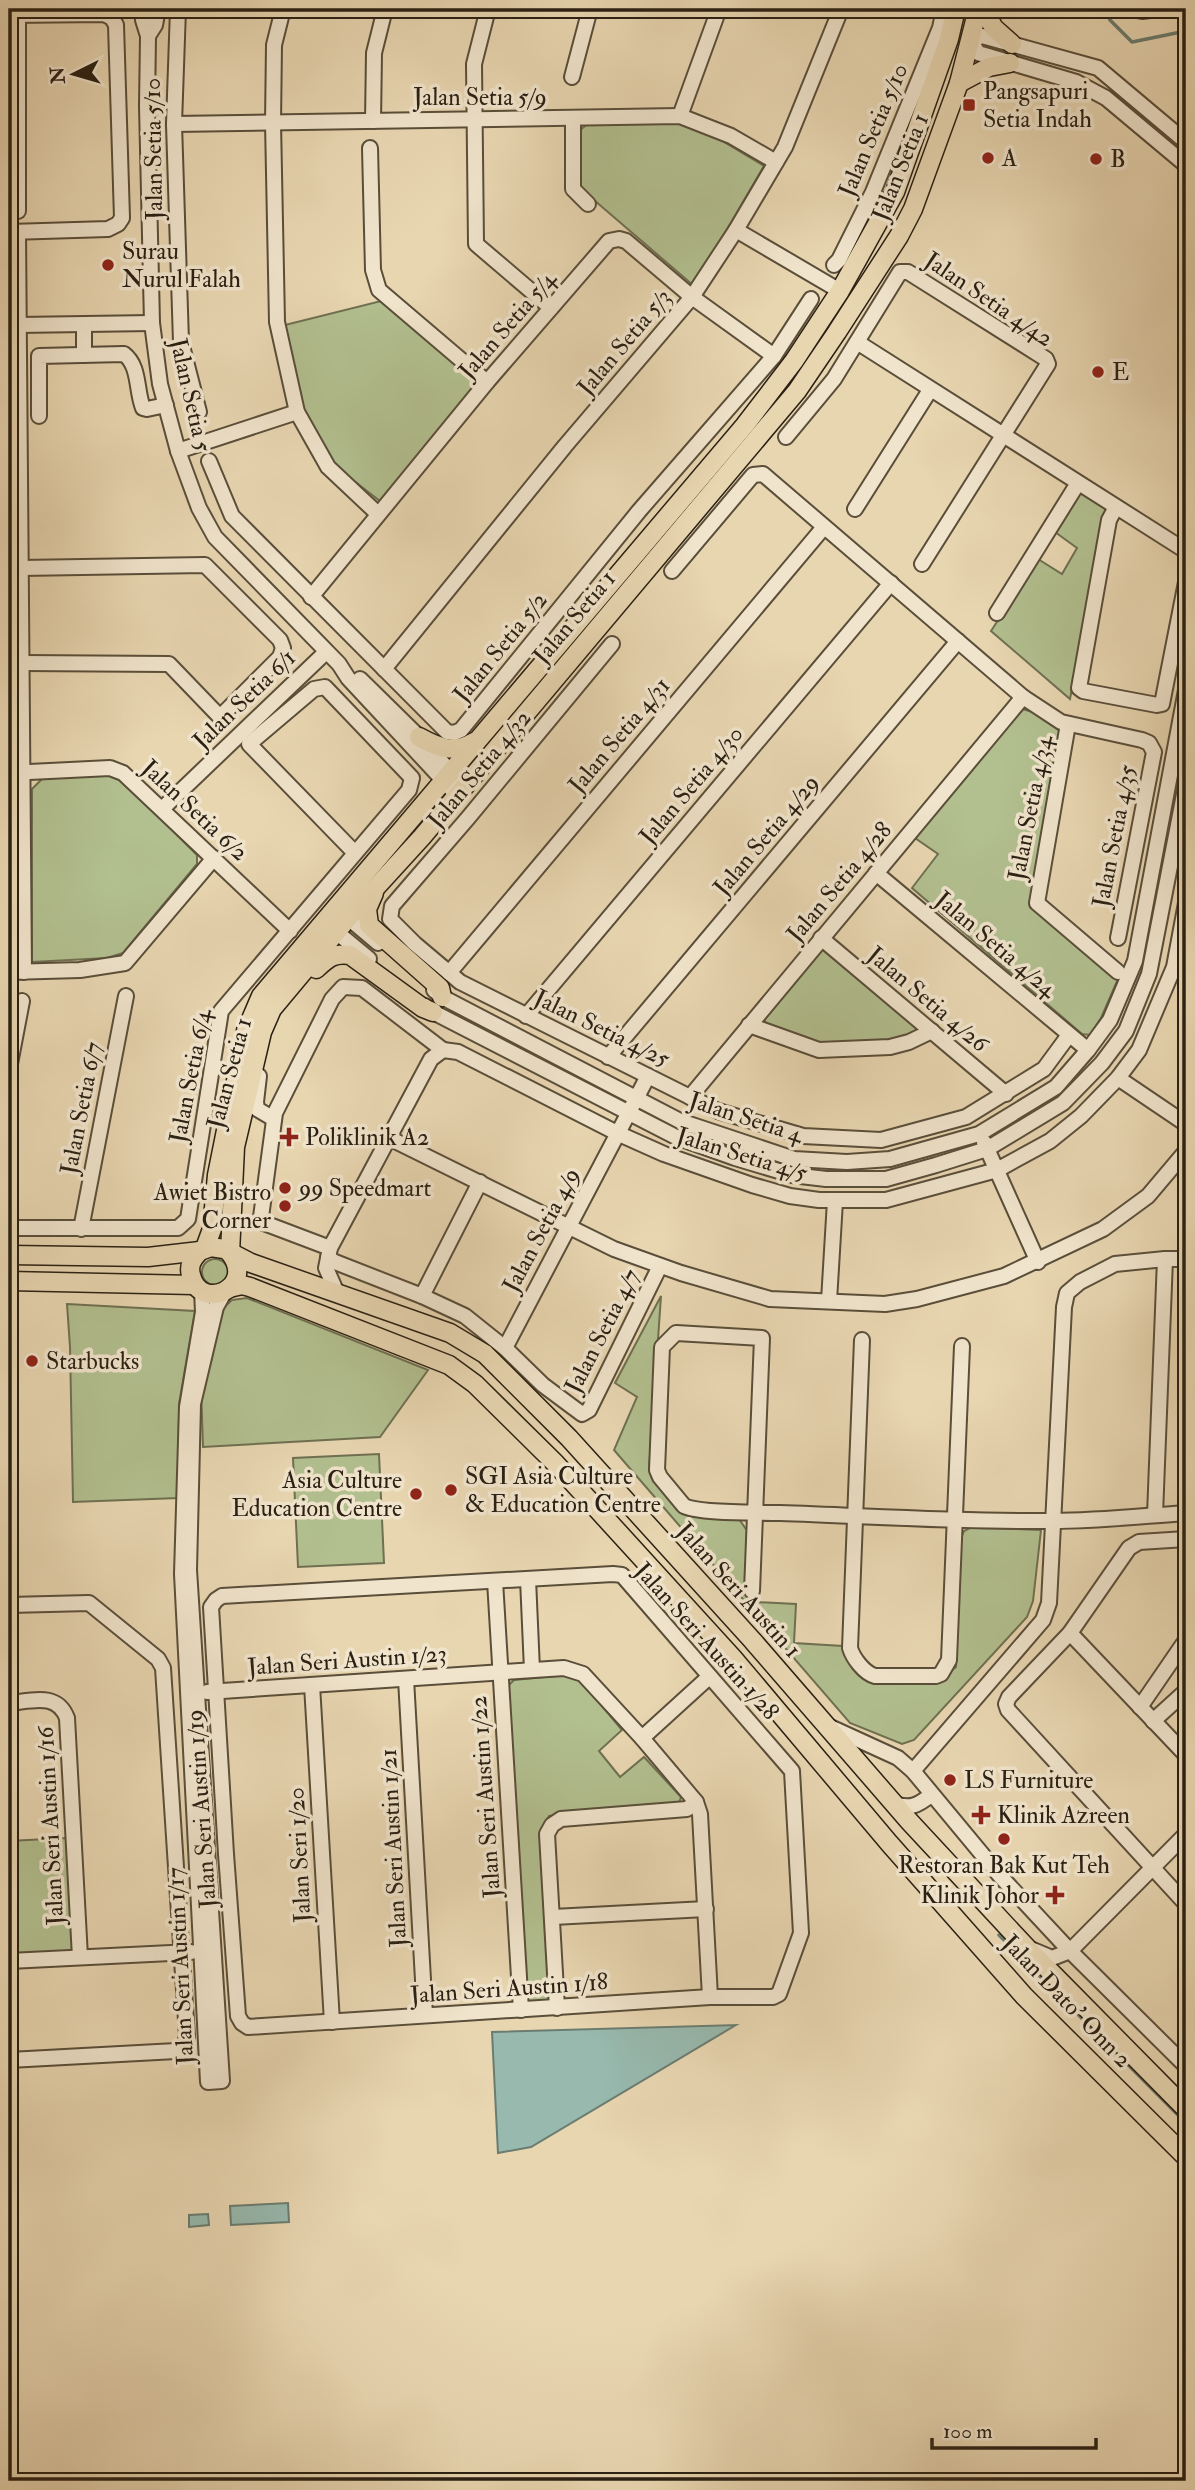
<svg xmlns="http://www.w3.org/2000/svg" width="1195" height="2490" font-family="'IM FELL Double Pica',serif">
<style>
.green{fill:#b2bf8f;stroke:#6e7051;stroke-width:2}
.water{fill:#97b9ae;stroke:#6b7c70;stroke-width:2}
.lines{fill:none;stroke-linecap:round;stroke-linejoin:round}
.stream{stroke:#6b7c70;stroke-width:3.5}
.minor-casing{stroke:#5a4e3a;stroke-width:18}
.major-casing{stroke:#2a2013;stroke-width:21}
.minor{stroke:#f0e4cc;stroke-width:14}
.major{stroke:#e8d6b1;stroke-width:18}
.poi-dot{fill:#8f2418;stroke:#f0e4cc;stroke-width:2.5}
.labels{text-anchor:middle;stroke-width:7;stroke-linejoin:round;paint-order:stroke}
.poi-label{font-size:24px;fill:#2a2013;stroke:#f0e4cc;text-anchor:start}
.street-label{font-size:24px;fill:#2a2013;stroke:#f0e4cc}
</style>
<rect width="100%" height="100%" fill="#e8d6b1"/>
<filter id="stains"><feTurbulence type="fractalNoise" baseFrequency=".00286" numOctaves="4"/><feColorMatrix values="0 0 0 0 .2 0 0 0 0 .09 0 0 0 0 .02 0 0 0 .5 -.17"/></filter>
<radialGradient id="worn" r=".72"><stop offset=".6" stop-color="#630" stop-opacity="0"/><stop offset="1" stop-color="#630" stop-opacity=".3"/></radialGradient>
<g class="green">
<path d="M590 122 683 123 709 133 764 166 694 286 580 188 577 163 579 131Z"/>
<path d="M381 301 479 382 380 501 332 464 302 410 285 325Z"/>
<path d="M1081 493C1089 493 1103 503 1106 510L1070 699 991 631 1038 559 1062 574 1077 548 1055 532 1075 496Z"/>
<path d="M1022 709 1033 712 1060 731 1032 901 1118 979 1101 1018 1090 1035 1082 1034 912 888 938 854 915 838Z"/>
<path d="M117 775 197 855V864L123 953 107 958 32 962V789L44 777Z"/>
<path d="M821 947 921 1028C895 1048 850 1048 818 1043 801 1041 782 1031 765 1026V1014Z"/>
<circle cx="215" cy="1272" r="13"/>
<path d="M661 1296 649 1470 653 1481 684 1513 739 1519 748 1532 746 1591 756 1602 796 1604 794 1643 843 1646 872 1681 936 1683 956 1667 961 1538 964 1531 972 1527 1041 1530 1033 1601 1027 1617 914 1740 902 1744 850 1723 614 1450 637 1397 615 1383Z"/>
<path d="M247 1298 428 1370 380 1437 203 1447 201 1388 211 1362 222 1309 232 1300Z"/>
<path d="M67 1304 195 1311 179 1404 178 1498 73 1502 70 1347Z"/>
<path d="M379 1454 384 1563 298 1567 293 1458Z"/>
<path d="M565 1675 581 1681 622 1730 599 1751 620 1777 644 1757 681 1797 679 1803 549 1816 541 1833 552 2003 527 2004 506 1688 514 1680Z"/>
<path d="M67 1838 73 1957 9 1961V1841Z"/>
</g>
<g class="water">
<path d="M736 2025 531 2147 498 2153 492 2032Z"/>
<path d="M288 2203 289 2222 231 2225 230 2206Z"/>
<path d="M208 2214 209 2225 189 2227V2215Z"/>
</g>
<g class="lines">
<g class="stream">
<path d="M1106 9 1110 20 1132 42 1186 31"/>
<path d="M999 1935 1186 2123"/>
</g>
<defs>
<g id="minor">
<path d="M146 9 143 20 148 36 147 106 152 323 160 384 178 451 199 508 215 537 339 664 348 678 456 794"/>
<path d="M178 9 174 124 181 342 199 412"/>
<path d="M283 9 274 45 273 123 277 322 297 412 328 467 378 514"/>
<path d="M488 9 474 64 476 244 551 308"/>
<path d="M1131 9 1142 11 1158 9"/>
<path d="M9 15 104 14 112 18 116 25 122 218 118 224 108 229 10 232"/>
<path d="M148 36 155 25 158 9"/>
<path d="M572 77 590 9"/>
<path d="M680 116 719 9"/>
<path d="M573 119V189L588 204"/>
<path d="M373 121 374 53 385 9"/>
<path d="M174 124 680 116 731 136 776 162"/>
<path d="M1186 142 1098 68 982 36 971 41 978 53 1076 82 1106 98 1186 165"/>
<path d="M370 148 373 270 379 290 487 382"/>
<path d="M18 211V15"/>
<path d="M736 230 840 291"/>
<path d="M18 232 24 972"/>
<path d="M834 265 839 260 873 192 940 28 944 9"/>
<path d="M18 325 152 323"/>
<path d="M84 325V355"/>
<path d="M857 342 1186 551"/>
<path d="M39 416V356L124 354C140 366 136 391 143 408L147 409 166 405"/>
<path d="M786 437 834 379 900 272H908L1046 359 1048 364 922 564"/>
<path d="M178 451 297 412"/>
<path d="M209 461 232 516 447 732 454 733 461 730 639 511 774 356 811 299"/>
<path d="M1116 507 1109 520 1079 688 1083 691 1157 705 1162 704 1186 582"/>
<path d="M855 509 930 390"/>
<path d="M21 568 205 565 280 640 283 648 280 657 220 717 169 664 22 663"/>
<path d="M672 571 753 475 763 474 1023 697 1061 722 1142 740 1149 743 1154 752 1118 938"/>
<path d="M311 597 487 382 609 241 619 239 626 241 692 297 774 356"/>
<path d="M997 613 1078 483"/>
<path d="M612 644 468 818 392 906 390 919 415 944 460 982 718 1111 803 1136 881 1140 966 1117 1044 1069 1069 1035"/>
<path d="M384 669 565 446 692 297 736 230 785 147 841 9"/>
<path d="M360 679 419 737 458 780"/>
<path d="M1068 724 1037 903 1118 972"/>
<path d="M9 773 110 768 123 773 290 931"/>
<path d="M163 808 326 652"/>
<path d="M876 873 1088 1050"/>
<path d="M340 911 378 943"/>
<path d="M328 925 369 959"/>
<path d="M821 938 1006 1094"/>
<path d="M9 972 80 970 125 963 214 858"/>
<path d="M449 973 824 527"/>
<path d="M434 990 442 997 680 1121 794 1159 847 1162 890 1159 979 1134 1056 1087 1088 1050 1110 1020 1135 961 1186 690"/>
<path d="M425 1006 433 1012 676 1137 735 1158 792 1175 826 1179H886L936 1165 987 1149 1063 1103 1102 1063 1126 1031 1149 974 1186 784"/>
<path d="M526 1016 891 583"/>
<path d="M749 1025 819 1050 890 1047 909 1042 932 1031"/>
<path d="M443 1050 458 1052 617 1133 664 1154 752 1185 790 1196 819 1200H886L997 1170 1050 1141 1081 1116 1118 1078 1139 1050 1174 967 1186 903"/>
<path d="M608 1057 958 641"/>
<path d="M9 1069 22 1001"/>
<path d="M259 1076 256 1102 257 1109 274 1119"/>
<path d="M1118 1078 1186 1124"/>
<path d="M690 1097 1023 697"/>
<path d="M389 1138 614 1249 681 1273 770 1299 885 1304 917 1299 1004 1276 1103 1229 1148 1196 1186 1151"/>
<path d="M984 1142 1038 1262"/>
<path d="M9 1228H178L188 1219 221 1011 409 790 412 778 325 687 314 689 249 744 355 853"/>
<path d="M81 1229 126 996"/>
<path d="M330 1248 264 1223 261 1217 275 1113 332 999 343 987 362 988 443 1050"/>
<path d="M328 1258 335 1262 422 1296 465 1316 505 1348 543 1385 582 1414 589 1410 660 1266"/>
<path d="M202 1291 203 1312 187 1407 182 1574 208 2082 222 2081 189 1570 193 1404 216 1307 225 1291"/>
<path d="M337 1293 326 1268 330 1248 431 1059 443 1050"/>
<path d="M422 1296 480 1182"/>
<path d="M829 1301 835 1201"/>
<path d="M862 1340 850 1648C853 1658 864 1673 875 1676H936L941 1674 949 1660 962 1346"/>
<path d="M505 1348 648 1076"/>
<path d="M1155 1515 1165 1259"/>
<path d="M1186 1539 1139 1542 1129 1548 1070 1633 1009 1697 1006 1704 1008 1710 1186 1904"/>
<path d="M613 1574 622 1575 792 1771 801 1933 779 1994 773 1997H710L248 2027 242 2023 238 2016 226 1854 211 1607 216 1600 222 1596Z"/>
<path d="M528 1579 532 1670"/>
<path d="M495 1581 521 2010"/>
<path d="M752 1591 762 1338 676 1333 662 1347 657 1470 660 1477 684 1506C700 1514 759 1512 780 1513 870 1516 962 1522 1053 1521 1097 1521 1142 1516 1186 1513"/>
<path d="M9 1605 89 1603 158 1659 163 1668 187 2036 184 2046 176 2051 9 2060"/>
<path d="M1070 1633 1186 1755"/>
<path d="M406 1679 425 2015"/>
<path d="M312 1685 332 2022"/>
<path d="M207 1692 564 1668 583 1674 642 1738 696 1802 700 1814 710 1997"/>
<path d="M9 1703C32 1701 57 1692 67 1718L80 1957"/>
<path d="M1140 1707 1186 1640"/>
<path d="M1153 1721 1186 1691"/>
<path d="M828 1726 898 1758 913 1771 1001 1877 1070 1951 1186 2066"/>
<path d="M642 1738 709 1677"/>
<path d="M913 1771 1043 1620 1049 1603 1064 1307 1067 1293 1080 1282 1115 1264 1165 1259H1186"/>
<path d="M893 1804C911 1809 917 1806 931 1795"/>
<path d="M553 1917 706 1909"/>
<path d="M1033 1950 1052 1958 1070 1951 1186 1834"/>
<path d="M9 1961 191 1952"/>
<path d="M557 2008 547 1834 552 1825 561 1819 687 1809 696 1802"/>
</g>
<g id="major">
<path d="M983 9 994 28 1012 44"/>
<path d="M959 83 989 67 1010 63"/>
<path d="M419 737C439 748 454 754 474 742"/>
<path d="M374 893 367 909 369 925 440 988 442 997"/>
<path d="M316 969C328 958 333 953 350 955L423 1008 433 1012"/>
<path d="M205 1248 212 1229 217 1175 246 1031 261 996 745 425 794 361 840 291 895 192 949 39 956 9"/>
<path d="M230 1253 235 1147 262 1032 272 1009 348 918 422 837 797 391 837 332 899 236 913 209 959 83 978 9"/>
<path d="M230 1253C257 1288 200 1313 191 1275 188 1265 193 1258 200 1251L211 1247 224 1249 251 1263 450 1333 485 1354 569 1438 753 1641 909 1821 1027 1948 1186 2109"/>
<path d="M9 1255 148 1257 200 1251"/>
<path d="M9 1281 194 1285"/>
<path d="M229 1288 242 1285 250 1287 449 1365 475 1384 556 1464 733 1658 889 1843 1024 1996 1186 2157"/>
</g>
</defs>
<use href="#minor" class="minor-casing"/>
<use href="#major" class="major-casing"/>
<use href="#minor" class="minor"/>
<use href="#major" class="major"/>
</g>
<g class="poi-dot">
<rect x="962" y="98" width="14" height="14" rx="3.5"/>
<circle cx="988" cy="158" r="7"/>
<circle cx="1096" cy="159" r="7"/>
<circle cx="108" cy="265" r="7"/>
<circle cx="1098" cy="372" r="7"/>
<path d="M285.5 1126.5h7v7h7v7h-7v7h-7v-7h-7v-7h7z"/>
<circle cx="285" cy="1188" r="7"/>
<circle cx="285" cy="1206" r="7"/>
<circle cx="32" cy="1361" r="7"/>
<circle cx="451" cy="1490" r="7"/>
<circle cx="416" cy="1494" r="7"/>
<circle cx="950" cy="1780" r="7"/>
<path d="M977.5 1804.5h7v7h7v7h-7v7h-7v-7h-7v-7h7z"/>
<circle cx="1004" cy="1839" r="7"/>
<path d="M1051.5 1884.5h7v7h7v7h-7v7h-7v-7h-7v-7h7z"/>
</g>
<g class="labels">
<g class="poi-label">
<text x="983" y="99">Pangsapuri<tspan x="983" dy="28">Setia Indah</tspan></text>
<text x="1002" y="166">A</text>
<text x="1110" y="167">B</text>
<text x="122" y="259">Surau<tspan x="122" dy="28">Nurul Falah</tspan></text>
<text x="1112" y="380">E</text>
<text x="305" y="1145">Poliklinik A2</text>
<text x="299" y="1196">99 Speedmart</text>
<text x="271" y="1200" text-anchor="end">Awiet Bistro<tspan x="271" dy="28">Corner</tspan></text>
<text x="46" y="1369">Starbucks</text>
<text x="465" y="1484">SGI Asia Culture<tspan x="465" dy="28">&amp; Education Centre</tspan></text>
<text x="402" y="1488" text-anchor="end">Asia Culture<tspan x="402" dy="28">Education Centre</tspan></text>
<text x="964" y="1788">LS Furniture</text>
<text x="997" y="1823">Klinik Azreen</text>
<text x="1004" y="1873" text-anchor="middle">Restoran Bak Kut Teh</text>
<text x="1039" y="1903" text-anchor="end">Klinik Johor</text>
</g>
<g class="street-label">
<text x="480" y="105">Jalan Setia 5/9</text>
<text transform="translate(873 130) rotate(-67)" y="8">Jalan Setia 5/10</text>
<text transform="translate(153 149) rotate(-91)" y="8">Jalan Setia 5/10</text>
<text transform="translate(900 167) rotate(-68)" y="8">Jalan Setia 1</text>
<text transform="translate(989 299) rotate(34)" y="8">Jalan Setia 4/42</text>
<text transform="translate(507 325) rotate(-49)" y="8">Jalan Setia 5/4</text>
<text transform="translate(624 342) rotate(-50)" y="8">Jalan Setia 5/3</text>
<text transform="translate(191 395) rotate(77)" y="8">Jalan Setia 5</text>
<text transform="translate(574 617) rotate(-50)" y="8">Jalan Setia 1</text>
<text transform="translate(500 647) rotate(-51)" y="8">Jalan Setia 5/2</text>
<text transform="translate(244 699) rotate(-44)" y="8">Jalan Setia 6/1</text>
<text transform="translate(619 735) rotate(-50)" y="8">Jalan Setia 4/31</text>
<text transform="translate(479 769) rotate(-50)" y="8">Jalan Setia 4/32</text>
<text transform="translate(691 785) rotate(-50)" y="8">Jalan Setia 4/30</text>
<text transform="translate(1030 808) rotate(-79)" y="8">Jalan Setia 4/34</text>
<text transform="translate(195 810) rotate(43)" y="8">Jalan Setia 6/2</text>
<text transform="translate(766 835) rotate(-50)" y="8">Jalan Setia 4/29</text>
<text transform="translate(1114 836) rotate(-79)" y="8">Jalan Setia 4/35</text>
<text transform="translate(839 882) rotate(-50)" y="8">Jalan Setia 4/28</text>
<text transform="translate(996 944) rotate(40)" y="8">Jalan Setia 4/24</text>
<text transform="translate(928 999) rotate(40)" y="8">Jalan Setia 4/26</text>
<text transform="translate(602 1028) rotate(26)" y="8">Jalan Setia 4/25</text>
<text transform="translate(229 1073) rotate(-75)" y="8">Jalan Setia 1</text>
<text transform="translate(190 1076) rotate(-79)" y="8">Jalan Setia 6/4</text>
<text transform="translate(81 1108) rotate(-79)" y="8">Jalan Setia 6/7</text>
<text transform="translate(746 1117) rotate(18)" y="8">Jalan Setia 4</text>
<text transform="translate(742 1154) rotate(17)" y="8">Jalan Setia 4/5</text>
<text transform="translate(541 1230) rotate(-62)" y="8">Jalan Setia 4/9</text>
<text transform="translate(602 1331) rotate(-63)" y="8">Jalan Setia 4/7</text>
<text transform="translate(739 1590) rotate(48)" y="8">Jalan Seri Austin 1</text>
<text transform="translate(707 1641) rotate(48)" y="8">Jalan Seri Austin 1/28</text>
<text transform="translate(347 1660) rotate(-4)" y="8">Jalan Seri Austin 1/23</text>
<text transform="translate(485 1797) rotate(-94)" y="8">Jalan Seri Austin 1/22</text>
<text transform="translate(201 1809) rotate(-94)" y="8">Jalan Seri Austin 1/19</text>
<text transform="translate(50 1826) rotate(-93)" y="8">Jalan Seri Austin 1/16</text>
<text transform="translate(393 1848) rotate(-93)" y="8">Jalan Seri Austin 1/21</text>
<text transform="translate(299 1855) rotate(-93)" y="8">Jalan Seri 1/20</text>
<text transform="translate(180 1966) rotate(-93)" y="8">Jalan Seri Austin 1/17</text>
<text transform="translate(509 1988) rotate(-4)" y="8">Jalan Seri Austin 1/18</text>
<text transform="translate(1067 2001) rotate(46)" y="8">Jalan Dato' Onn 2</text>
</g>
</g>
<rect width="1195" height="2490" fill="none" stroke="#e8d6b1" stroke-width="35"/>
<rect x="10" y="10" width="1174" height="2469" fill="none" stroke="#2a2013" stroke-width="3.5"/>
<rect x="18" y="18" width="1160" height="2455" fill="none" stroke="#2a2013" stroke-width="2"/>
<g transform="translate(74 74) rotate(265)" stroke="#f0e4cc" stroke-width="5" paint-order="stroke">
<path d="M0-5L12 26L0 18L-12 26Z" fill="#2a2013"/>
<text y="-10" font-size="19" font-weight="bold" text-anchor="middle" fill="#2a2013">N</text>
</g>
<path d="M932 2438v10h164v-10" fill="none" stroke="#2a2013" stroke-width="3.5"/>
<text x="943" y="2438" font-size="21" fill="#2a2013" stroke="#f0e4cc" stroke-width="5" paint-order="stroke">100 m</text>
<rect width="100%" height="100%" filter="url(#stains)"/>
<rect width="100%" height="100%" fill="url(#worn)"/>
</svg>
